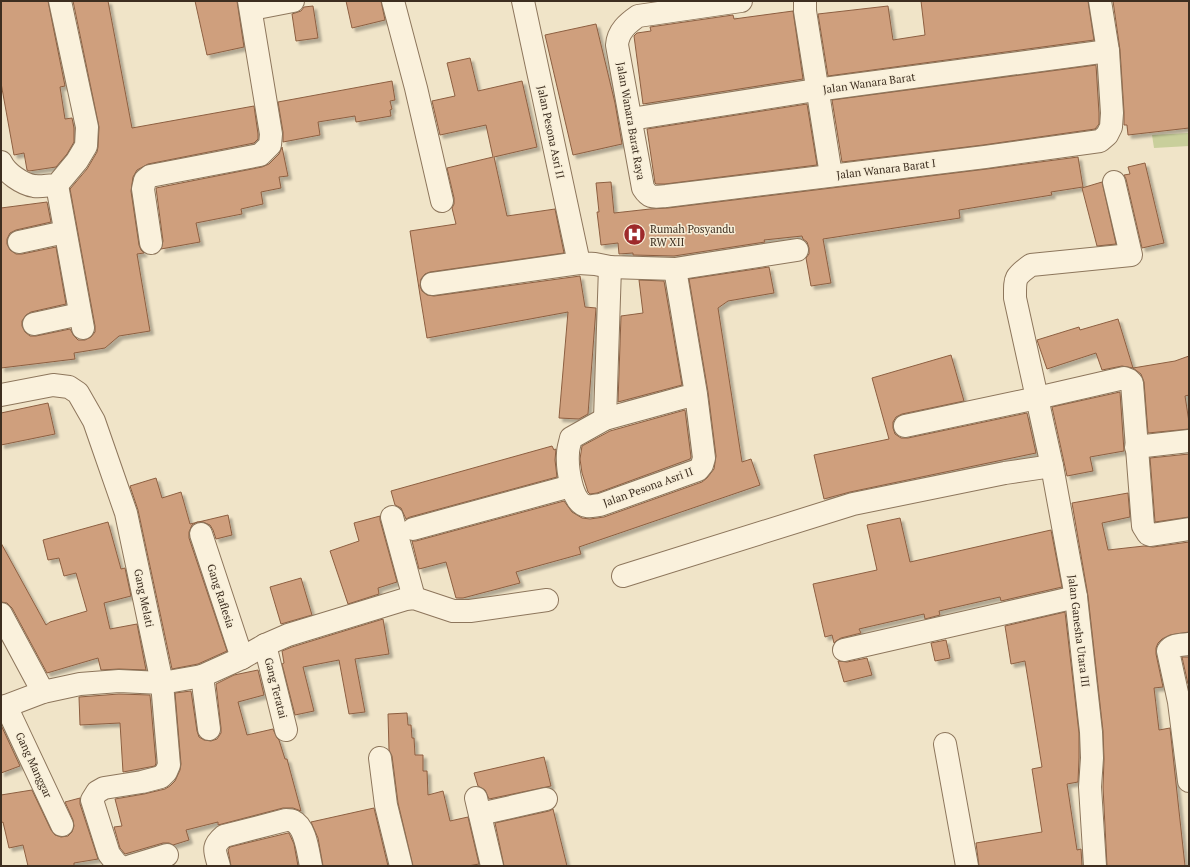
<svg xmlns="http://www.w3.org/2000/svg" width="1190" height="867" font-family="'PT Serif',serif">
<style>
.green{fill:#c9cf9b}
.building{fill:#cf9f7d;stroke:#8d5f41;filter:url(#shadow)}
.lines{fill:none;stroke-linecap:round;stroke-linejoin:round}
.minor-casing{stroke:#8d765c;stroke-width:24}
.minor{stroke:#faf1dc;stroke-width:22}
.labels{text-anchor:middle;stroke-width:3;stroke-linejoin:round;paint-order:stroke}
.street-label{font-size:11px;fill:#3d2e20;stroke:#f7eed8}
.poi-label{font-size:11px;fill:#3d2e20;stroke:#f7eed8;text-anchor:start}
</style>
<defs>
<filter id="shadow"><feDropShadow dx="3.5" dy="3.5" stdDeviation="1" flood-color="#0004"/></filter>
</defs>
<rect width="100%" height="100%" fill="#f0e4c8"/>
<path class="green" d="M1188 133 1189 146 1154 148 1152 135Z"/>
<g class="building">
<path d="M1 1H48L65 86 60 87 65 119 72 118 74 128V142L67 154 56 167 29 171 27 170 24 153 14 155 1 83Z"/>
<path d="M73 1H108L132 128 254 106 258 134V139L254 143 148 164 137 170 133 177 131 191 139 245 141 250 144 253 137 254 150 331 119 336 105 348 74 353 75 359 1 368V208L47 202 51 222 16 230 10 233 7 239V244L10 250 16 254H22L56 247 66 304 31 312 26 315 22 321V326L25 332 30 336H36L70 329 74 336 78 340H85L91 337 95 332V326L70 189 87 169 97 152 98 147 99 127Z"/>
<path d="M195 1H237L244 47 207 55Z"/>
<path d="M346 1H381L385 20 352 28Z"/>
<path d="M921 1H1088L1094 40 828 76 818 14 888 6 893 40 925 35Z"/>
<path d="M1113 1H1189V128L1128 135 1127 125H1124V112L1120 50Z"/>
<path d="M313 6 318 38 296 41 292 14 301 11 304 7Z"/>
<path d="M793 11 803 79 643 104 634 36 637 33 651 31 650 27 733 15 734 19Z"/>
<path d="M596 24 615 103 622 144 573 155 545 35Z"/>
<path d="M470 58 478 91 522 81 537 147 494 157 507 216 555 209 564 253 430 272 425 274 421 279 420 286 422 291 427 295 434 296 580 276 585 307 596 308 588 414 579 419 559 418 568 312 427 338 420 295 410 231 456 224 452 208 454 204V198L447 168 493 157 486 125 440 135 432 101 455 96 447 63Z"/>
<path d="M1096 65 1099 113V124L1095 129 983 145 842 162 832 100Z"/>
<path d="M392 81 395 100 390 101 392 109 390 110 391 116 356 122 355 116 318 122 320 135 283 142V132L278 102Z"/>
<path d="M807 104 817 165 665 184H656L655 183 647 129Z"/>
<path d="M282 147 288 176 279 177 281 188 261 192 263 204 241 209 242 214 196 223 200 242 161 249 163 241 156 188 262 167 269 164 279 154Z"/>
<path d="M1078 157 1083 187 1051 192 1052 195 959 210 960 218 823 239 831 283 811 286 806 258 809 254V248L807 242 803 239 802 236 764 240 765 242 674 256 633 255V253L619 254 618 243 601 245 597 212H599L596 183 611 182 614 213 650 209 668 208 987 169Z"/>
<path d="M1145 163 1164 243 1142 248 1126 179 1124 175 1130 174 1128 167Z"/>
<path d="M1102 182 1116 244 1097 246 1082 188Z"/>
<path d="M769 267 774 293 728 301 718 308 742 462 751 459 760 485 579 547 581 554 516 572 520 583 463 598H456L446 562 419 569 412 541H416L564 501 572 512 582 518 590 519 604 517 702 482 707 478 714 469 716 456 708 392 689 279Z"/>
<path d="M639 280 664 281 682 385 618 402 621 316 643 313Z"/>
<path d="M1118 319 1133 368 1122 366 1102 370 1096 353 1047 369 1037 340 1079 327 1080 330Z"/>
<path d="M951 355 964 401 902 414 896 417 893 422V428L895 434 901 438H908L1027 413 1036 453 850 492 824 499 814 455 889 439 872 378Z"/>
<path d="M1189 356V395L1185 396 1189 422V429L1148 433 1144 382 1141 374 1133 368 1175 361Z"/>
<path d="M1120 392 1124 451 1090 457 1093 471 1067 476 1052 407Z"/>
<path d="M48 403 55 434 1 445V413Z"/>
<path d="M685 410 691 457 690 459 597 493 590 494 588 492 582 473 580 459 582 446 610 431Z"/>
<path d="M552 446 554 450 556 449 555 460 557 477 410 517 406 519 401 508 395 505 391 491Z"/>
<path d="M1189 454V517L1155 522 1150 458Z"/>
<path d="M156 478 162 498 181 492 190 524 228 515 232 535 216 539 213 530 210 525 203 522H197L192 525 189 532V538L227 651 198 664 172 669 138 510 130 486Z"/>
<path d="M1128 493 1130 517 1102 523 1108 550 1144 546 1153 547 1189 542V632L1170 635 1162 639 1158 643 1156 648V654L1163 687 1154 688 1159 730 1170 728 1185 866H1107L1103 787 1104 759 1103 731 1088 596 1072 503Z"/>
<path d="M380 516V520L397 582 378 588 379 594 348 604 330 551 359 541 354 523Z"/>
<path d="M900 518 910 562 1051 530 1062 587 1001 601 1000 597 939 611 940 615 925 619 924 614 859 629 861 633 841 638 836 641 834 643 832 635 825 637 813 584 877 570 867 525Z"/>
<path d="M108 522 121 569 125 568 131 596 104 603 110 629 137 624 146 670 119 669 101 670 98 658 47 673 12 608 7 603 1 602V543L46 625 50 622 87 611 76 573 64 576 59 558 48 560 43 540Z"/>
<path d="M301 578 312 615 281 624 270 587Z"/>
<path d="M1065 612 1079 733V758L1078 782 1067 784 1077 850 1081 849 1082 866H979L976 843 1042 832 1032 769 1042 767 1025 661 1011 664 1005 626Z"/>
<path d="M383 619 389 654 355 659 365 712 349 714 339 660 303 667 314 711 295 715 282 664 284 663 282 651 292 647Z"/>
<path d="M946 640 950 658 935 661 931 643Z"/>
<path d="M1182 657H1189V684H1188Z"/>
<path d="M867 658 872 675 844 682 838 661 847 662Z"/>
<path d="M258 670 264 695 238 702 247 735 273 729 277 738 279 740 285 759H287L301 811 293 808H283L218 825V822L186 830 189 840 173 845 169 843H163L125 854 120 848 114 827 122 826 115 799 144 794 165 789 170 786 175 781 180 770 181 764 175 693 191 691 197 731 199 737 204 740 211 741 217 739 221 733V728L216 684 234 675Z"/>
<path d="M119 694 150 695 156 763 155 766 123 772 120 723 80 725 79 697Z"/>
<path d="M407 713 408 725H411L412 738H414L415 755H423V771H427L428 795 443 791 450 821 468 817 479 864 468 866H413L398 803 392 756 389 750 388 714Z"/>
<path d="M1 725 20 766 1 773Z"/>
<path d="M544 757 551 786 489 799 485 790 478 786 474 773Z"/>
<path d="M32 790 51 830 55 835 61 837 68 836 72 832 74 826 73 820 65 802 80 798V804L98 859 74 863V866H28L23 845 9 848 3 822 1 823V795Z"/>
<path d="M374 808 388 866H323L318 838 311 822Z"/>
<path d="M553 809 567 866H504L495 823 549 811Z"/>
<path d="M289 833 294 844 298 866H231L228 850 230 847 288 833Z"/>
</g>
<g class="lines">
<defs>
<g id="minor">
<path d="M393 1 416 88 442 201"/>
<path d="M523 1 579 263 595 264 610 267 675 269 797 250"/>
<path d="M741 1 638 16C628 23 618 31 617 45L643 188C650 199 654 197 666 196L985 157 1100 141 1107 135 1111 127 1112 113 1108 51 1100 1"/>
<path d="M805 1V11L831 175"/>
<path d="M251 9 293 1"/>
<path d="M631 119 816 90 1108 51"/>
<path d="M1 162C6 173 22 184 34 186 41 187 49 185 57 185L77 161 86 146 87 127 60 1"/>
<path d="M57 185 83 328"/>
<path d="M19 242 65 232"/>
<path d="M151 243 143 189 145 180 150 176 260 155 270 145 271 134 249 1"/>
<path d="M675 269 696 394 704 458 702 465 698 470 600 505C596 505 591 507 587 506 571 504 567 466 568 453 568 448 570 443 571 438L605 419 696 394"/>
<path d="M432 284 579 263"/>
<path d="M34 324 80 314"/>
<path d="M1 395 53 385 69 387 78 393 94 421 126 513 162 683 169 765 166 772 161 777 142 782 104 788 97 792 92 800 109 854 116 863 120 866"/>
<path d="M605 419 610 267"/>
<path d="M905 426 1037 398 1124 378 1129 380 1132 383 1143 526 1148 534 1151 535 1189 529"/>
<path d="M1136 447 1189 441"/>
<path d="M392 517 414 598"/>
<path d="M413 529 571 486"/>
<path d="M201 534 242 658"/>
<path d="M623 576 853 504 1005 473 1052 466"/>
<path d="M1 614 43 692"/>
<path d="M1189 644C1182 645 1172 644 1168 651L1179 702 1189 781"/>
<path d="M265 645 286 730"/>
<path d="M844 650 1076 597"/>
<path d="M202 676 209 729"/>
<path d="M6 706 62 825"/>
<path d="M1 708 43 692 80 684 119 681 162 683 202 676 242 658 265 645 288 635 406 599 414 598 453 611H470L547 600"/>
<path d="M945 744 967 866"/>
<path d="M380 758 386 805 401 866"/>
<path d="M476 798 492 866"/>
<path d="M480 814 546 799"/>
<path d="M131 866 167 855"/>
<path d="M219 866C215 851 211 847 224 836L286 820C289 820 291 820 293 821 306 827 308 853 311 866"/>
<path d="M1095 866 1090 787 1092 758 1091 732 1076 597 1052 466 1015 298C1015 278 1014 277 1031 265L1131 255 1114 182"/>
</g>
</defs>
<use href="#minor" class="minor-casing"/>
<use href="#minor" class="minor"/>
</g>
<defs>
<symbol id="hospital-disc" viewBox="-11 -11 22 22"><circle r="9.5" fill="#9e2a2b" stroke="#f7eed8"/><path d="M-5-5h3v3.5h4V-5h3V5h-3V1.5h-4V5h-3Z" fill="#fff"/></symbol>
</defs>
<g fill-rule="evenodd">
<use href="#hospital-disc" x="622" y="222" width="25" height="25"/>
</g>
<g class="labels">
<g class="street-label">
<text transform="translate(869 83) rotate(-8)" y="4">Jalan Wanara Barat</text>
<text transform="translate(631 121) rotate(80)" y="4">Jalan Wanara Barat Raya</text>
<text transform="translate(551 132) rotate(78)" y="4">Jalan Pesona Asri II</text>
<text transform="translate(886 169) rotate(-7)" y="4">Jalan Wanara Barat I</text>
<text transform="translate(648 487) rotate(-20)" y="4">Jalan Pesona Asri II</text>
<text transform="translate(221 596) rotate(72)" y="4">Gang Raflesia</text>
<text transform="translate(144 598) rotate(78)" y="4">Gang Melati</text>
<text transform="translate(1079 631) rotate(83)" y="4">Jalan Ganesha Utara III</text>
<text transform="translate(276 688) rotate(76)" y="4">Gang Teratai</text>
<text transform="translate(34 765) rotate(65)" y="4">Gang Manggar</text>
</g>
<g class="poi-label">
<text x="650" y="233">Rumah Posyandu<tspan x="650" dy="13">RW XII</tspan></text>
</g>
</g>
<rect width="1190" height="867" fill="none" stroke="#3d2e20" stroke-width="4"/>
</svg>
